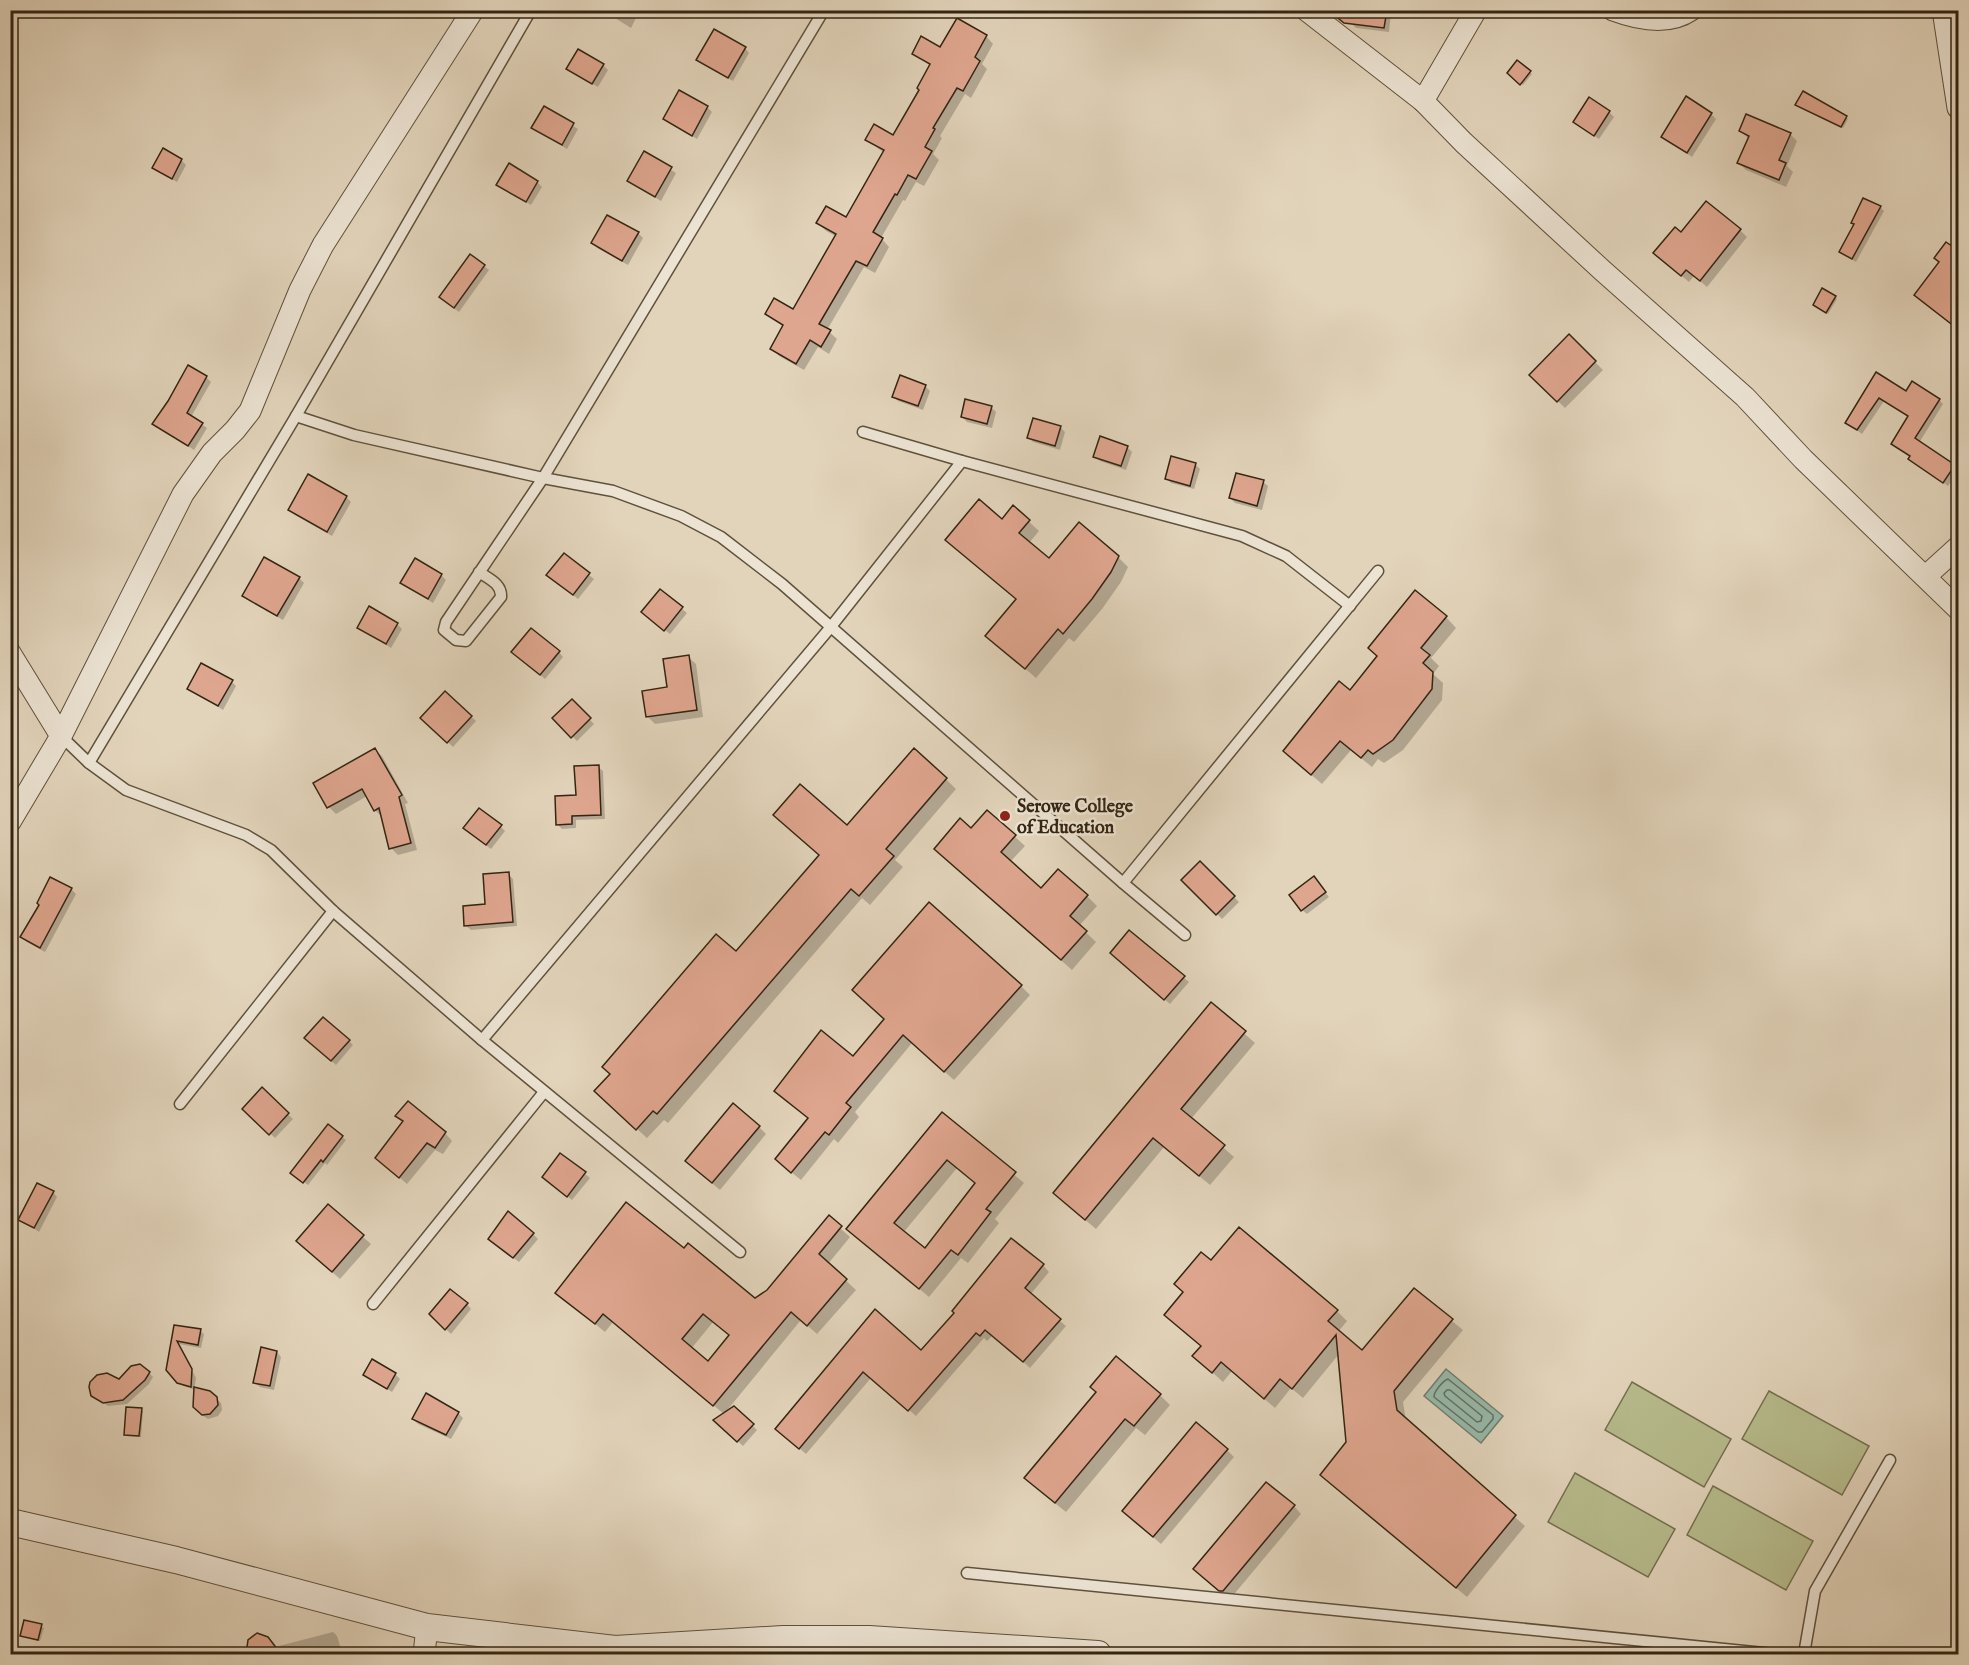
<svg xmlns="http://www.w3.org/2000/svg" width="1969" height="1665" font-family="'IM FELL English',serif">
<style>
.green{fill:#b7bc8d;stroke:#757050;stroke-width:1.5}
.water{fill:#96b9aa;stroke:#6e7e6d;stroke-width:1.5}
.shadow{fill:#0003;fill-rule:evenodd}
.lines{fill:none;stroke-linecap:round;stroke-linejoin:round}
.shore{stroke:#646f5e;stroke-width:1.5}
.building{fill:#dfa68f;stroke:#332512;stroke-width:1.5;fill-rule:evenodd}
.service-casing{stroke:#5f513c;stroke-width:13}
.minor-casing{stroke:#5f513c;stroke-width:23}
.tertiary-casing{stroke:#5f513c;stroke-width:28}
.service{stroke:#ece3d3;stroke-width:10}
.minor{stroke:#ece3d3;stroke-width:21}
.tertiary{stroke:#ece3d3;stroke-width:26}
.poi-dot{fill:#8f2418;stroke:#ece3d3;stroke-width:2}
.labels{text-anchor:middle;stroke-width:5;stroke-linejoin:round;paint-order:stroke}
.poi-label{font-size:18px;font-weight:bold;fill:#332512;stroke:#ece3d3;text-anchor:start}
</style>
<rect width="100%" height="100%" fill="#e2d4bb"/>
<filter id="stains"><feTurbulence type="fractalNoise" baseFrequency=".00333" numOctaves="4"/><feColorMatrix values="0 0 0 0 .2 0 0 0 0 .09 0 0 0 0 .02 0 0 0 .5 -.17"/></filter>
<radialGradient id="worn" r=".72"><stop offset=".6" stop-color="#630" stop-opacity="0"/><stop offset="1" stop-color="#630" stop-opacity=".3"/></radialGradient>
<g class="green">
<path d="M1632 1382 1731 1439 1704 1487 1605 1430Z"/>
<path d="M1769 1391 1869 1446 1842 1495 1742 1439Z"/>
<path d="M1575 1473 1675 1529 1648 1577 1548 1522Z"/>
<path d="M1713 1486 1813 1541 1786 1590 1687 1535Z"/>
</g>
<path class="water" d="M1446 1369 1503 1416 1481 1443 1424 1396Z"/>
<g class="shadow">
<path d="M602 10H640L631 28Z"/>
<path d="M755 10H771L768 17Z"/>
<path d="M1353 10H1389L1391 13 1389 32 1356 28 1352 24Z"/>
<path d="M986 36 993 44 982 64 987 69 971 98 965 94 940 136 942 138 933 154 939 160 924 186 916 182 905 201 903 200 881 238 889 247 875 273 864 267 827 330 837 339 829 354 818 347 804 370 779 356 772 348 784 327 767 314 793 311 837 237 826 231 818 223 847 219 884 153 866 139 893 137 921 90 931 66 914 53 941 49Z"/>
<path d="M745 48 749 53 733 81 703 64 698 60Z"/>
<path d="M1517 62 1532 74 1523 85 1509 73Z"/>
<path d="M603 65 608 70 598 87 568 69Z"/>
<path d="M1799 106 1846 117 1848 119 1843 128Z"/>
<path d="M707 107 712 112 697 139 664 119Z"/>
<path d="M544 108 578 129 567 149 533 128Z"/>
<path d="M1609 112 1614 117 1599 139 1575 122Z"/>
<path d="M1711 114 1716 119 1692 157 1663 137Z"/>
<path d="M1740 131 1790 134 1797 141 1787 166 1793 172 1786 187 1746 170 1739 163 1749 139Z"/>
<path d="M644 153 676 173 661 201 629 181Z"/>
<path d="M181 160 186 165 177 182 154 168Z"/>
<path d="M537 182 542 187 531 205 498 184Z"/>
<path d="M1880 207 1884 211 1856 262 1845 255 1841 252Z"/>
<path d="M1740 230 1747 237 1707 287 1694 276 1689 282 1662 260Z"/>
<path d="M638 233 643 238 628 265 597 248 593 243Z"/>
<path d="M484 266 489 270 459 312 445 302Z"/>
<path d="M1835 297 1837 299 1828 314 1816 307Z"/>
<path d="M1569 336 1603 370 1565 408 1531 375Z"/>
<path d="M1877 374 1906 393 1939 400 1943 404 1919 443 1958 471 1948 486 1915 463 1912 457 1909 417 1884 401 1862 434 1847 423Z"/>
<path d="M206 377 211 382 191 417 207 428 194 450 154 424Z"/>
<path d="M925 386 930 391 923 410 898 401 893 396Z"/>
<path d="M991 407 996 412 992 428 967 422 962 417Z"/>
<path d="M1060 427 1065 432 1060 450 1033 442 1029 438Z"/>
<path d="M1127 447 1132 452 1126 470 1100 461 1095 456Z"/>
<path d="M1195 464 1200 469 1194 489 1171 483 1166 478Z"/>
<path d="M1263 482 1268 486 1262 510 1235 503 1230 498Z"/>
<path d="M346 497 351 502 332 536 295 515 290 510Z"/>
<path d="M1013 507 1039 531 1029 543 1049 560 1118 557 1128 567 1121 582 1102 609 1074 642 1069 638 1036 678 987 636 1018 600 1002 521Z"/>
<path d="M564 555 594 579 578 599 553 579Z"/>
<path d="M441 575 446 580 433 603 402 583Z"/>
<path d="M299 578 304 583 283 620 249 601 244 596Z"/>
<path d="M660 591 687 613 670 634 648 617Z"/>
<path d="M1446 617 1456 628 1431 658 1439 666 1433 674 1443 683 1442 700 1403 750 1384 763 1378 759 1372 767 1351 750 1322 784 1295 761 1350 692Z"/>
<path d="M397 624 402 629 391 648 359 628Z"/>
<path d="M559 652 563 657 545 679 518 656Z"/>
<path d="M688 657 696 664 703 717 655 724 647 716 669 689Z"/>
<path d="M232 682 236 686 223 710 189 688Z"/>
<path d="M445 693 476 721 453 747 422 718Z"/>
<path d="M572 701 594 724 577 741 554 718Z"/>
<path d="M375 750 382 756 408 803 405 804 417 850 398 855 391 848 382 817 375 810 367 796 336 814 329 807 315 783Z"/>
<path d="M598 767 603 771 605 819 576 820V828L562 829 557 824Z"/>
<path d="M946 779 956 789 895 860 903 867 870 905 862 898 668 1123 664 1120 647 1138 606 1101 847 828Z"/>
<path d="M501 827 505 831 491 849 470 833Z"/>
<path d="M971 830 1014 836 1025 846 1010 862 1041 890 1087 896 1097 906 1079 926 1096 942 1072 970 946 859Z"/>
<path d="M1200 863 1239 902 1222 919 1183 880Z"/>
<path d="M508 874 513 879 517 926 471 930 466 926 487 905Z"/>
<path d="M1318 883 1329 897 1307 914 1302 910Z"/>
<path d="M71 889 76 894 45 952 27 942 22 937Z"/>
<path d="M1129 932 1189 982 1170 1004 1117 958Z"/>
<path d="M1021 986 1030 995 954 1080 912 1043 855 1112 859 1117 838 1143 834 1139 801 1180 786 1168 809 1119 776 1091 853 1058 886 1019Z"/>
<path d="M1211 1004 1255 1043 1191 1119 1234 1157 1210 1185 1164 1147 1096 1229 1065 1203Z"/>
<path d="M349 1041 353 1045 336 1065 311 1043Z"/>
<path d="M262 1089 293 1119 275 1138 244 1109Z"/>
<path d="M942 1114 1024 1183 995 1219 999 1223 968 1263 961 1258 929 1297 848 1229ZM957 1168 976 1184 925 1250 903 1233Z"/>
<path d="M397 1116 445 1133 452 1141 443 1154 435 1150 407 1184 385 1165 403 1123Z"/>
<path d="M759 1127 766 1134 720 1190 694 1168Z"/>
<path d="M342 1137 346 1140 327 1165 325 1163 308 1185 296 1176Z"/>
<path d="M561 1155 590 1178 572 1200 548 1181Z"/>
<path d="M53 1192 57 1197 39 1232 20 1219Z"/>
<path d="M328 1206 371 1244 340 1279 305 1248Z"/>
<path d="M829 1218 850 1237 828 1264 856 1290 817 1334 801 1320 724 1414 613 1322 605 1332 557 1293 684 1250 755 1300 768 1291ZM713 1322 730 1336 708 1363 691 1349Z"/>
<path d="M533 1234 538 1239 519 1262 494 1243Z"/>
<path d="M1211 1263 1337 1311 1347 1321 1338 1332 1362 1352 1414 1290 1463 1330 1403 1402 1406 1421 1525 1526 1467 1597 1332 1485 1347 1443 1339 1354 1303 1398 1291 1388 1275 1408 1232 1371 1223 1382 1194 1356 1202 1346Z"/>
<path d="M1043 1265 1049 1272 1030 1295 1066 1326 1030 1368 993 1335 987 1341 984 1338 916 1416 871 1378 806 1454 784 1435 875 1311 921 1352Z"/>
<path d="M467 1304 471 1309 451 1334 431 1314Z"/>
<path d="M175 1327 200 1331 204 1334 201 1348 179 1344 196 1378 194 1389 209 1392 221 1403 222 1410 218 1416 208 1419 202 1415 197 1410 196 1390 183 1386 167 1369Z"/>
<path d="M277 1352 281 1357 274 1390 260 1387 255 1383Z"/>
<path d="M149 1373 153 1377 149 1384 127 1404 108 1406 93 1395 120 1381Z"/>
<path d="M395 1374 400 1379 392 1392 365 1375Z"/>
<path d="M1097 1392 1160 1395 1170 1405 1145 1435 1136 1428 1066 1512 1036 1488Z"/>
<path d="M734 1408 757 1430 743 1446 715 1420Z"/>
<path d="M141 1410 143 1411 141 1437 127 1436 125 1434Z"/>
<path d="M458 1413 463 1418 451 1439 418 1424 413 1419Z"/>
<path d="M1227 1450 1234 1457 1161 1544 1131 1518Z"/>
<path d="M1294 1506 1301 1514 1231 1598H1228L1202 1577Z"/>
<path d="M25 1622 44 1628 40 1641 22 1635Z"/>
<path d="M333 1632 337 1636 341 1649 320 1654H252L249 1652 268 1638 275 1647Z"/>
</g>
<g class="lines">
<g class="shore">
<path d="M1448 1379 1493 1415V1419L1482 1432H1478L1434 1397C1434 1391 1443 1381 1448 1379Z"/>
<path d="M1447 1390H1450L1482 1416 1481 1421 1477 1422 1445 1396 1444 1393Z"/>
</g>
</g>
<g class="building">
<path d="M1328 10H1387L1384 28 1344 23Z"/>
<path d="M957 18 987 35 975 57 980 61 963 91 957 88 933 128 935 129 925 147 932 151 916 179 908 175 897 195 895 194 873 232 883 238 867 266 856 261 819 324 831 330 821 347 810 340 796 364 770 349 783 325 765 314 774 298 793 309 836 234 816 223 826 206 846 217 884 150 865 140 874 124 893 135 919 90 917 88 930 64 912 54 921 36 940 47Z"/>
<path d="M714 29 746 47 728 78 696 60Z"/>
<path d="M578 49 604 64 592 84 566 69Z"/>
<path d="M1517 60 1531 71 1520 85 1507 73Z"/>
<path d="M679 90 708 106 692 136 663 119Z"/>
<path d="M1803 91 1847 116 1841 127 1795 105Z"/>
<path d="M1686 96 1712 113 1687 153 1661 137Z"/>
<path d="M1589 97 1610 111 1594 136 1573 122Z"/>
<path d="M544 106 574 123 562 145 531 128Z"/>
<path d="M1746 114 1791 133 1779 160 1786 163 1779 180 1737 163 1749 136 1739 131Z"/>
<path d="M163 148 182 159 172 179 152 168Z"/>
<path d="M644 151 672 167 655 197 627 181Z"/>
<path d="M509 163 538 181 526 202 496 185Z"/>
<path d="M1863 198 1881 206 1852 259 1839 252 1854 224 1851 223Z"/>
<path d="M1706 201 1741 229 1700 281 1686 270 1681 276 1653 253 1675 227 1681 232Z"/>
<path d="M607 215 639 232 622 261 591 243Z"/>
<path d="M1946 242 1959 251V330L1914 295 1939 262 1934 258Z"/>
<path d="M470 254 485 265 454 308 439 297Z"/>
<path d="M1822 288 1836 296 1826 313 1813 305Z"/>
<path d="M1569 334 1596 361 1557 402 1529 375Z"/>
<path d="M188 365 207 376 187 413 203 423 188 446 152 424 168 401Z"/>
<path d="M1876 372 1906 391 1912 381 1940 399 1915 438 1955 465 1943 483 1908 459 1910 456 1891 444 1908 416 1879 398 1857 430 1845 423Z"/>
<path d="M900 375 926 385 918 406 892 397Z"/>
<path d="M965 399 992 406 987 424 961 417Z"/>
<path d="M1033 418 1061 426 1055 446 1027 438Z"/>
<path d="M1100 436 1128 446 1121 466 1093 457Z"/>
<path d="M1171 456 1196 463 1190 486 1165 479Z"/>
<path d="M1236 473 1264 480 1257 506 1229 498Z"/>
<path d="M308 474 347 496 327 532 288 510Z"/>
<path d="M979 499 1002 519 1013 505 1030 520 1019 533 1049 558 1079 522 1119 556 1111 572 1092 599 1063 634 1058 629 1025 669 985 636 1016 599 945 540Z"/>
<path d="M564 553 590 573 573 595 546 575Z"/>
<path d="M264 557 300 577 277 616 242 596Z"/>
<path d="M415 558 442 574 428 599 400 583Z"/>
<path d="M660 589 683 607 664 631 641 612Z"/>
<path d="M1415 590 1447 616 1421 648 1430 655 1423 663 1433 672 1432 689 1393 740 1373 754 1368 750 1361 758 1340 741 1311 775 1283 751 1339 681 1350 690 1377 656 1368 648Z"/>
<path d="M369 606 398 623 386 644 357 628Z"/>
<path d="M531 628 560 651 540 675 511 652Z"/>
<path d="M689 655 697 710 646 717 642 691 667 687 663 659Z"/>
<path d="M201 663 233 680 218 706 187 689Z"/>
<path d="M445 691 472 716 447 743 420 718Z"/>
<path d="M572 699 591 718 571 738 552 718Z"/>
<path d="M375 748 402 795 399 797 411 843 389 849 379 808 374 811 362 789 327 808 313 783Z"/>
<path d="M914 748 947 778 886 849 894 856 859 896 851 889 657 1114 653 1111 636 1130 594 1091 610 1074 602 1067 716 934 736 951 819 855 773 815 800 784 847 825Z"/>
<path d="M599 765 601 815 572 816V824L556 825 555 796 576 795 574 766Z"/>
<path d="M479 808 502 825 486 845 463 828Z"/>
<path d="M987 810 1016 835 1001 852 1041 888 1058 869 1088 895 1070 916 1087 931 1061 960 934 849 960 818 971 828Z"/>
<path d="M1200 861 1235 896 1216 915 1181 880Z"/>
<path d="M509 872 513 922 464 926 463 906 485 904 483 874Z"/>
<path d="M1314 876 1326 892 1301 911 1289 895Z"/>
<path d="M50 877 72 888 40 948 20 937 39 905 37 903Z"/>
<path d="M929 902 1022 985 944 1072 903 1035 846 1103 851 1107 829 1135 825 1132 791 1173 775 1159 808 1118 774 1091 821 1030 853 1056 884 1019 852 990Z"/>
<path d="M1129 930 1185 976 1164 1000 1110 953Z"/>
<path d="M1211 1002 1246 1031 1181 1109 1225 1145 1199 1176 1153 1138 1085 1220 1053 1193Z"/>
<path d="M323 1017 350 1040 331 1061 304 1038Z"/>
<path d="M262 1087 289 1113 269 1135 242 1109Z"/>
<path d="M408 1101 446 1132 435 1148 427 1143 399 1178 375 1158 403 1121 395 1116Z"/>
<path d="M733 1103 760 1126 712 1183 685 1161Z"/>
<path d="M942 1112 1016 1172 986 1209 991 1212 958 1255 951 1250 919 1289 846 1229ZM947 1160 975 1183 925 1248 894 1223Z"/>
<path d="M328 1124 343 1136 323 1162 321 1160 303 1183 290 1173Z"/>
<path d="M560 1153 586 1172 567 1197 542 1177Z"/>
<path d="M37 1183 54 1191 34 1228 18 1220Z"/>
<path d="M626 1202 684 1248 688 1243 755 1298 767 1290 829 1215 842 1226 819 1254 847 1279 807 1326 791 1312 713 1406 603 1314 595 1324 555 1293ZM703 1314 729 1335 708 1361 682 1339Z"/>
<path d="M328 1204 364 1235 332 1272 296 1241Z"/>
<path d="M508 1211 534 1233 513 1258 488 1239Z"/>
<path d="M1239 1227 1338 1310 1328 1321 1362 1350 1414 1288 1453 1319 1394 1391 1397 1410 1516 1515 1456 1588 1320 1475 1346 1442 1336 1335 1292 1389 1280 1379 1264 1399 1221 1362 1212 1373 1192 1356 1201 1346 1164 1315 1183 1292 1174 1284 1201 1252 1211 1260Z"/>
<path d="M1011 1238 1044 1264 1025 1288 1061 1319 1023 1362 985 1330 980 1336 976 1333 908 1411 863 1372 799 1449 775 1429 875 1309 921 1350 954 1313 952 1311Z"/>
<path d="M450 1289 468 1303 445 1330 429 1314Z"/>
<path d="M174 1325 201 1329 198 1345 177 1341 192 1369 191 1387 177 1383 166 1370Z"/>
<path d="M261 1347 277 1351 270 1386 253 1383Z"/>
<path d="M1116 1356 1161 1394 1134 1426 1125 1419 1055 1503 1024 1478 1096 1392 1090 1387Z"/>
<path d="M372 1359 396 1373 387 1389 363 1375Z"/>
<path d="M140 1364 150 1372 145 1380 123 1400 103 1403 91 1396 89 1387 90 1382 97 1375 107 1373 119 1379 131 1366Z"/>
<path d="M194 1387 210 1391 217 1397 218 1405 210 1414 202 1415 193 1407Z"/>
<path d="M426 1393 459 1412 446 1435 412 1419Z"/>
<path d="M734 1406 754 1424 737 1442 713 1420Z"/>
<path d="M126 1407 142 1408 139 1436 124 1435Z"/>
<path d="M1196 1422 1228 1449 1153 1537 1122 1511Z"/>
<path d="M1266 1482 1295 1505 1223 1591H1219L1193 1569Z"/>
<path d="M24 1620 42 1624 38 1640 20 1636Z"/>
<path d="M257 1633 268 1637 281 1654H246L248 1640Z"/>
</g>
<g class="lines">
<defs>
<g id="service">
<path d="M296 416 354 435 543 478 613 491 681 516 721 537 782 584 1123 883 1185 935"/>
<path d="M863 432 962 461"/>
<path d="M479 572C489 579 502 584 501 597L466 641 456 640 444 630 446 622 543 478 824 10"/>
<path d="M61 736 89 763 126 790 246 835 271 850 333 911 482 1040 740 1252"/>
<path d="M89 763 296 416 531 10"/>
<path d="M1123 883 1378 571"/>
<path d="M482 1040 830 628 962 461 1242 536 1286 556 1350 606"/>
<path d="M180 1104 333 911"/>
<path d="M373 1304 544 1092"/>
<path d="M967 1573 1774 1654"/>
<path d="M1804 1654 1815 1591 1890 1460"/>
</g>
<g id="minor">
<path d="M1306 10 1423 101 1464 143 1603 271 1745 397 1803 459 1958 609"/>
<path d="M1613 10C1637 19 1668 26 1691 10"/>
<path d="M1943 10 1958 108"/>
<path d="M1423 101 1476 10"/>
<path d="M1926 576 1958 547"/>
<path d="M10 653 61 736"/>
<path d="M10 822 61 736 183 494 212 453 235 430 250 411 300 290 323 245 473 10"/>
<path d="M424 1654 427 1627"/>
</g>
<path id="tertiary" d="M10 1522 176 1560 427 1627 615 1649 783 1639H869L1098 1654"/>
</defs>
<use href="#service" class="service-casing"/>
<use href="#minor" class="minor-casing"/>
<use href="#tertiary" class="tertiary-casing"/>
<use href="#service" class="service"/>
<use href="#minor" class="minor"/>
<use href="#tertiary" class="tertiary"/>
</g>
<circle class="poi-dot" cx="1005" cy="816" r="6"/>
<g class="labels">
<g class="poi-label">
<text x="1017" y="812">Serowe College<tspan x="1017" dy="21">of Education</tspan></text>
</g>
</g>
<rect width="1969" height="1665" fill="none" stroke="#e2d4bb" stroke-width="36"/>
<rect x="12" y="12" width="1945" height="1641" fill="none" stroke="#332512" stroke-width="3"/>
<rect x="18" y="18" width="1933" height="1629" fill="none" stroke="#332512" stroke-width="1.5"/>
<rect width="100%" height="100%" filter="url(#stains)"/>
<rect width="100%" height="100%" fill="url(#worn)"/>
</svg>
